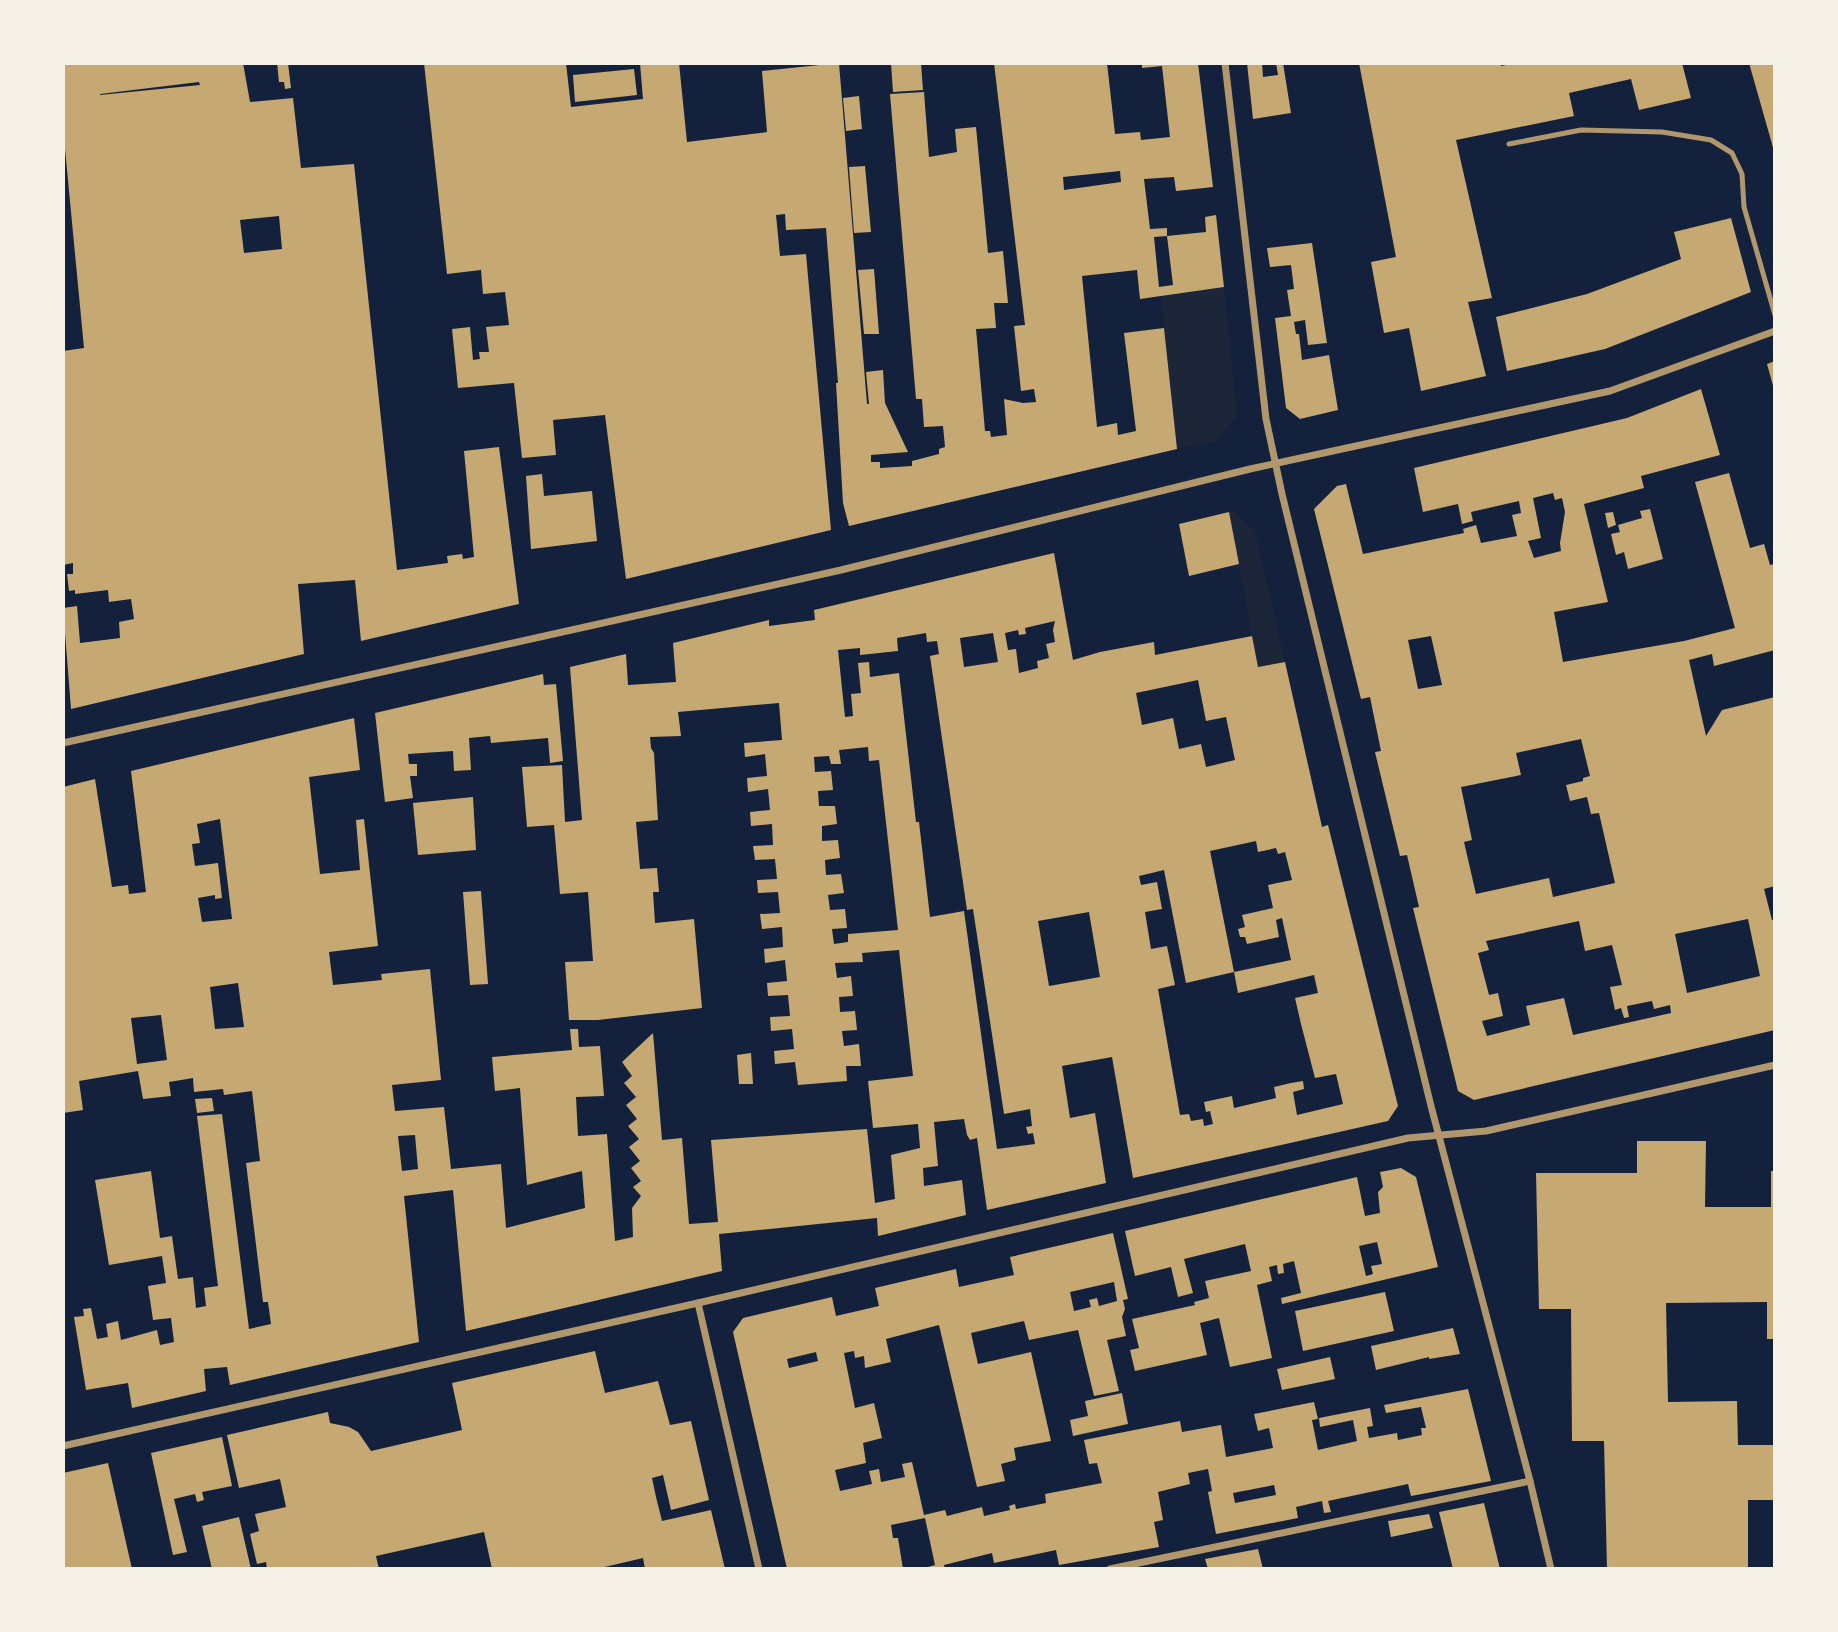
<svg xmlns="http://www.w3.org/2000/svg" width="1838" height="1632" font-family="Spectral,serif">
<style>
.green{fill:#1d2539}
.building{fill:#c6a872;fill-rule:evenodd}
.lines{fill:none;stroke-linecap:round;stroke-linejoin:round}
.service{stroke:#b1986c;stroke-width:5}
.minor{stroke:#b1986c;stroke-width:7}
</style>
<rect width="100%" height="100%" fill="#14213d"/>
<g class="green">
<path d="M1224 287 1237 416 1216 441 1177 449 1161 295Z"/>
<path d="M1234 511 1255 532 1285 662 1258 667 1229 512Z"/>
</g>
<g class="building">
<path d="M63 63H243L250 102 293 98 301 168 354 164 397 570 448 563 447 556 462 554 463 559 474 557 464 451 499 447 519 604 361 641 355 580 298 584 304 654 71 709 63 608 77 606 80 643 120 638 119 622 134 619 131 599 109 602 108 590 75 594V590L69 591 67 574H73V563L63 565V351L84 348 63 128ZM199 82 200 85 100 95V94ZM279 216 282 249 244 253 240 220Z"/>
<path d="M277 63H288L291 88 285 89 284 82H279Z"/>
<path d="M424 63H566L571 107 643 99 640 63H679L687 142 767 132 762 71 839 63 867 404H869L866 372 883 370 885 403 908 452 871 455V462H880V468L912 466V461L939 454V449L945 447 943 426 924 427 922 399H916L890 94 924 92 929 157 957 152 955 129 976 127 988 253 1003 251 1008 303H994L996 328 976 329 985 431H990L991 437 1007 435 1004 399 1023 403 1036 402 1034 389 1021 391 1014 326 1025 325 994 63H1107L1115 134 1140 132 1141 140 1170 137 1162 66 1142 68V63H1198L1213 187 1176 191 1174 177 1144 179 1150 229 1167 228V236L1206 232 1205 217 1216 215 1224 287 1140 299 1137 270 1082 276 1097 427 1117 423 1118 435 1136 431 1124 333 1164 328 1177 449 849 526 843 503 836 383H838L826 228 786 230 785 214 776 215 780 256 806 254 831 530 626 579 605 415 553 420 556 455 522 458 514 383 458 388 452 329 470 327 473 360 480 359 479 352H489L486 327 509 325 505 292 483 294 481 270 447 274ZM1120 171 1121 182 1064 190 1063 177ZM1167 236 1173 285 1159 287 1154 237Z"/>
<path d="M891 63H921L923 90 893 92Z"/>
<path d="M1247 63H1262L1263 77 1278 75 1276 63H1283L1291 113 1253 119Z"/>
<path d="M1359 63H1501V66L1516 63H1682L1691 98 1639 110 1631 79 1569 93 1574 116 1456 140 1492 298 1468 302 1486 376 1421 391 1409 328 1384 333 1371 262 1396 257Z"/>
<path d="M1749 63H1775V151H1774Z"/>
<path d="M634 69 637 95 575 102 573 75Z"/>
<path d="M859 96 862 129 846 131 843 98Z"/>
<path d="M865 166 871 232 854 233 849 167Z"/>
<path d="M1731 218 1751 292 1605 349 1507 371 1496 317 1587 294 1681 259 1674 232Z"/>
<path d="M1312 243 1327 343 1308 345 1305 320 1294 322 1296 334H1299L1302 360 1329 355 1338 410 1300 419 1286 408 1275 318 1291 316 1287 290 1294 289 1291 265 1270 267 1267 248Z"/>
<path d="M874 269 879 334H864L858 270Z"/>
<path d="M1775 361V388L1774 389 1767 364Z"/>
<path d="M1701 389 1720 455 1641 476 1644 488 1584 504 1608 602 1554 612 1563 662 1684 641 1735 628 1695 482 1729 473 1750 548 1764 544 1770 565 1775 564V650L1714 666 1712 654 1689 660 1706 736 1722 710 1775 697V886L1764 889 1772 920H1775V1030L1474 1100 1458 1091 1413 908 1419 907 1407 855 1400 856 1375 752 1381 751 1370 697 1361 699 1314 509 1337 486 1346 484 1363 554 1464 533 1463 529 1476 525 1481 543 1517 536 1512 515 1521 513 1519 501 1471 512 1473 521 1462 524 1458 504 1423 512 1414 468 1627 418ZM1553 493 1555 500 1562 498 1565 512 1560 543 1561 551 1534 558 1528 541 1541 538 1533 498ZM1431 636 1442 685 1418 689 1408 640ZM1581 739 1590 776 1583 778V781L1566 785 1570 801 1587 797 1591 814 1599 813 1615 883 1553 897 1549 878 1476 894 1464 842 1472 840 1461 787 1521 775 1516 753ZM1748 919 1760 976 1687 993 1675 934ZM1579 921 1585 951 1612 945 1622 985 1610 987 1615 1010 1621 1008 1624 1018 1629 1017 1627 1006 1652 1001 1654 1009 1670 1005 1671 1013 1573 1035 1564 998 1526 1006 1530 1025 1487 1036 1482 1021 1503 1016 1498 993 1489 995 1478 953 1489 950 1486 941Z"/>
<path d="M542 474 544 496 592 491 597 541 531 549 526 476Z"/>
<path d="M1650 509 1663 559 1628 569 1624 552 1616 555 1611 534 1620 532 1618 525 1642 518 1640 511Z"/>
<path d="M1229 512 1239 564 1189 576 1179 524Z"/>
<path d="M1613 512 1616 525 1608 528 1605 513Z"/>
<path d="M1054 553 1073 660 1100 652 1154 642 1155 655 1252 636 1258 667 1285 662 1322 827 1328 825 1398 1106 1388 1121 1133 1178 1112 1057 1062 1066 1070 1118 1095 1113 1106 1183 987 1210 977 1138 970 1140 967 1135 964 1119 934 1122 938 1166 923 1168 924 1186 962 1180 966 1215 878 1236 877 1218 719 1234 722 1271 466 1331 453 1190 404 1196 419 1342 230 1385 227 1367 204 1369 206 1391 132 1408 128 1383 86 1390 74 1317 84 1316 83 1309 91 1308 97 1339 108 1337 106 1324 118 1321 121 1340 157 1330 160 1345 174 1342 171 1318 153 1320 148 1286 166 1283 162 1256 109 1265 95 1180 151 1171 160 1238 172 1236 178 1279 193 1277 196 1308 206 1306 204 1288 218 1286 197 1116 222 1114 249 1329 271 1324 268 1302H263L246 1163 260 1161 252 1091 224 1095 223 1089 194 1092 193 1078 169 1082 171 1096 143 1099 138 1071 79 1081 83 1110 63 1113V787L95 779 112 887 128 885 129 894 146 892 131 771 354 718 360 770 309 777 320 874 360 870 356 820 364 819 378 946 329 952 333 985 382 980 381 974 430 969 441 1080 392 1085 395 1111 444 1107 451 1169 501 1164 506 1228 585 1208 582 1171 527 1185 520 1088 495 1091 492 1057 572 1050 570 1029H578L579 1047 600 1046 604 1096 576 1097 578 1136 607 1134 615 1241 633 1237 632 1208 641 1196 633 1187 641 1181 631 1168 640 1161 629 1147 639 1139 628 1126 637 1119 626 1105 636 1097 624 1083 632 1076 622 1062 653 1033 662 1140 682 1138 689 1224 718 1222 711 1140 867 1129 875 1203 895 1199 891 1155 920 1148 918 1124 873 1128 868 1081 913 1076 899 950 862 953 863 962 835 963 837 978 851 976 853 996 839 997 840 1012 855 1011 857 1030 842 1031 844 1046 859 1044 861 1066H846L847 1081 798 1085 795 1062 775 1064 774 1051 794 1049 792 1029 771 1031 770 1017 790 1016 788 995 768 996 767 983 787 981 785 960 765 963 764 949 783 947 782 927 762 929 760 914 780 913 778 892 758 893 757 880 777 879 775 859 755 860 753 846 773 845 772 824 751 826 750 812 770 810 768 789 748 792 747 778 767 776 765 754 745 757 744 743 782 740 779 703 678 712 681 736 650 737 651 748 654 753 658 820 636 822 640 869 657 868 659 892H653L655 923 694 919 702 1008 598 1020H569L565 962 593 961 588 892 560 894 554 825 527 827 522 767 562 765 565 822 582 820 570 667 626 654 628 685 676 682 673 643 769 620V626L815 620 814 610ZM1055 621 1053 630 1055 642 1046 644 1049 658 1037 661 1038 668 1019 673 1016 649 1008 650 1005 633 1018 630 1019 635 1026 634 1025 628ZM926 633 927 642 937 641 939 654 930 656 967 910 973 909 1004 1114 1030 1109 1032 1126 1026 1127 1028 1134 1033 1133 1035 1144 997 1149 964 911 930 917 919 822H916L899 673 870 677 869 662 858 663 861 693 851 694 853 716 845 717 838 650 860 648V655L898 651 897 638ZM993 633 998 662 964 667 960 638ZM1198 680 1206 721 1226 717 1235 760 1206 767 1201 744 1179 749 1173 718 1142 725 1136 693ZM868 747 869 761 879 760 898 930 848 934V942L834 944 832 929 847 928 845 909 830 910 828 895 844 893 841 874 826 875 825 860 840 858 838 840 822 841V826L837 824 835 806H819L818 791 833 790 831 771 815 772 814 757 829 756 831 764H841L839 750ZM220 819 232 919 202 922 198 898 215 895V899L222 898 218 863 195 866 192 844 200 843 197 824ZM1256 841 1258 852 1276 848 1278 854 1285 852 1292 880 1268 885 1273 908 1242 915 1245 927 1238 929 1240 937H1245L1247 944 1279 937 1276 920 1282 918 1291 960 1234 972 1238 993 1314 975 1318 993 1295 998 1301 1024 1315 1078 1336 1074 1343 1104 1297 1115 1293 1092 1304 1089 1303 1081 1291 1083 1274 1087 1276 1098 1234 1108 1232 1096 1204 1102 1206 1112 1210 1111 1213 1124 1204 1126 1203 1119 1191 1121 1189 1114 1180 1115 1158 989 1175 985 1167 946 1151 949 1145 912 1162 909 1157 882 1141 885 1139 876 1164 870 1186 983 1234 972 1210 851ZM1089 912 1100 977 1049 986 1038 921ZM238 983 244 1027 215 1029 210 987ZM161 1015 167 1060 137 1064 131 1018ZM415 1135 418 1169 402 1171 398 1136Z"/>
<path d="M543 674 544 685 556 684 563 761 550 763 548 738 491 743 490 736 469 738 471 770 454 771 453 751 408 754 409 764H417V776H410L413 798 385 802 375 713Z"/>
<path d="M473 797 476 850 418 855 413 803Z"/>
<path d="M481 891 488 984 470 985 463 892Z"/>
<path d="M751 1053 753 1084H739L737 1055Z"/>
<path d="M212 1098 214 1111 197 1113 195 1099Z"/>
<path d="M1637 1141H1706L1705 1207H1771V1171H1775V1339H1767V1302L1666 1303 1668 1402 1737 1401 1738 1445H1775V1500H1748V1569H1607L1604 1441H1572L1571 1309H1539L1536 1173H1637Z"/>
<path d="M1401 1168 1416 1177 1438 1267 1282 1304 1281 1298 1301 1293 1294 1261 1283 1264 1284 1273 1278 1274 1277 1265 1269 1267 1272 1281 1257 1285 1272 1358 1230 1367 1219 1318 1200 1323 1207 1355 1135 1371 1130 1350 1139 1348 1132 1319 1195 1305 1194 1302 1209 1298 1205 1281 1251 1271 1245 1244 1184 1259 1193 1293 1178 1297 1171 1267 1135 1276 1125 1231 1357 1177 1365 1216 1380 1213 1378 1192 1383 1187 1380 1172ZM1377 1242 1382 1264 1371 1266 1373 1274 1366 1276 1359 1246Z"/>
<path d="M1113 1233 1128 1299 1123 1300 1125 1309 1122 1317 1126 1336 1107 1340 1119 1391 1094 1396 1078 1330 1029 1340 1024 1321 971 1333 978 1364 1031 1352 1051 1441 1014 1448 1016 1460 1001 1464 1005 1481 977 1487 939 1325 886 1339 891 1362 865 1368 864 1356 855 1358 854 1351 844 1353 855 1408 874 1403 882 1438 863 1443 866 1463 835 1470 840 1491 872 1484 869 1471 879 1469 881 1482 905 1477 902 1464 912 1462 924 1515 945 1510 947 1516 982 1507 984 1516 1010 1510 1009 1506 1015 1504 1016 1509 1046 1503 1045 1494 1102 1483 1097 1463 1089 1464 1084 1440 1180 1421 1182 1432 1221 1425 1226 1457 1273 1448 1269 1428 1258 1431 1254 1414 1314 1402 1318 1419 1312 1420 1318 1450 1357 1441 1353 1420 1320 1427 1319 1418 1370 1408 1373 1426 1367 1427 1369 1438 1397 1433 1398 1440 1422 1435 1421 1428H1426L1421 1407 1386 1413 1384 1405 1468 1389 1491 1481 1411 1496 1408 1484 1328 1501 1331 1512 1324 1513 1322 1501 1296 1507 1298 1518 1216 1534 1208 1492 1212 1491 1208 1469 1188 1473 1190 1484 1158 1492 1163 1520 1154 1522 1159 1547 1059 1565 1056 1550 994 1563 992 1553 944 1565 945 1569H921L935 1565 925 1518 891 1525 893 1538H898L903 1569H787L733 1332 743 1318 832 1297 836 1316 879 1306 875 1288 956 1269 959 1287 1014 1275 1010 1257ZM1114 1282 1117 1301 1099 1306 1097 1298 1089 1300 1091 1307 1074 1311 1070 1292ZM816 1352 818 1361 789 1368 787 1359ZM1274 1485 1276 1495 1235 1503 1233 1493Z"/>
<path d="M1385 1292 1394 1331 1303 1351 1295 1311Z"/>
<path d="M1453 1328 1460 1354 1429 1359V1357L1376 1370 1371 1346Z"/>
<path d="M595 1351 605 1393 658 1381 670 1425 691 1421 709 1500 671 1510 663 1475 652 1478 656 1497 662 1521 711 1510 725 1569H645L643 1558 596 1569H492L484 1532 376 1556 379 1569H267L266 1562 257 1564 250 1534 259 1531 255 1514 286 1507 280 1479 239 1488 227 1435 328 1412 330 1423 349 1427 358 1432 371 1451 462 1430 452 1383Z"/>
<path d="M1330 1357 1335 1379 1282 1390 1277 1369Z"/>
<path d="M1122 1393 1128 1424 1073 1436 1070 1420 1088 1416 1085 1401Z"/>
<path d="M222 1437 232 1486 202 1492 204 1500 197 1502 195 1494 174 1499 187 1552 173 1555 151 1453Z"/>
<path d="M108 1463 132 1569H63V1473Z"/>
<path d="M1484 1503 1500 1569H1453L1439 1512Z"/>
<path d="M1429 1514 1433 1528 1391 1537 1388 1521Z"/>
<path d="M239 1517 251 1569H212L202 1526Z"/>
<path d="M1258 1549 1263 1569H1208L1205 1559Z"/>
</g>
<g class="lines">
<path class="service" d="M1509 144 1581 130 1662 132 1711 140 1732 153 1742 174 1744 207 1775 315"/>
<g class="minor">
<path d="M1225 63 1266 419 1282 494 1431 1106 1530 1481 1551 1569"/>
<path d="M63 743 841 570 1250 469 1610 391 1775 331"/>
<path d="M698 1303 759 1569"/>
<path d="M63 1446 698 1303 1408 1138 1486 1131 1775 1065"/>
<path d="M1110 1569 1530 1481"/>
</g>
</g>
<rect width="1838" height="1632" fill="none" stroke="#f6f1e7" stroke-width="130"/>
</svg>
